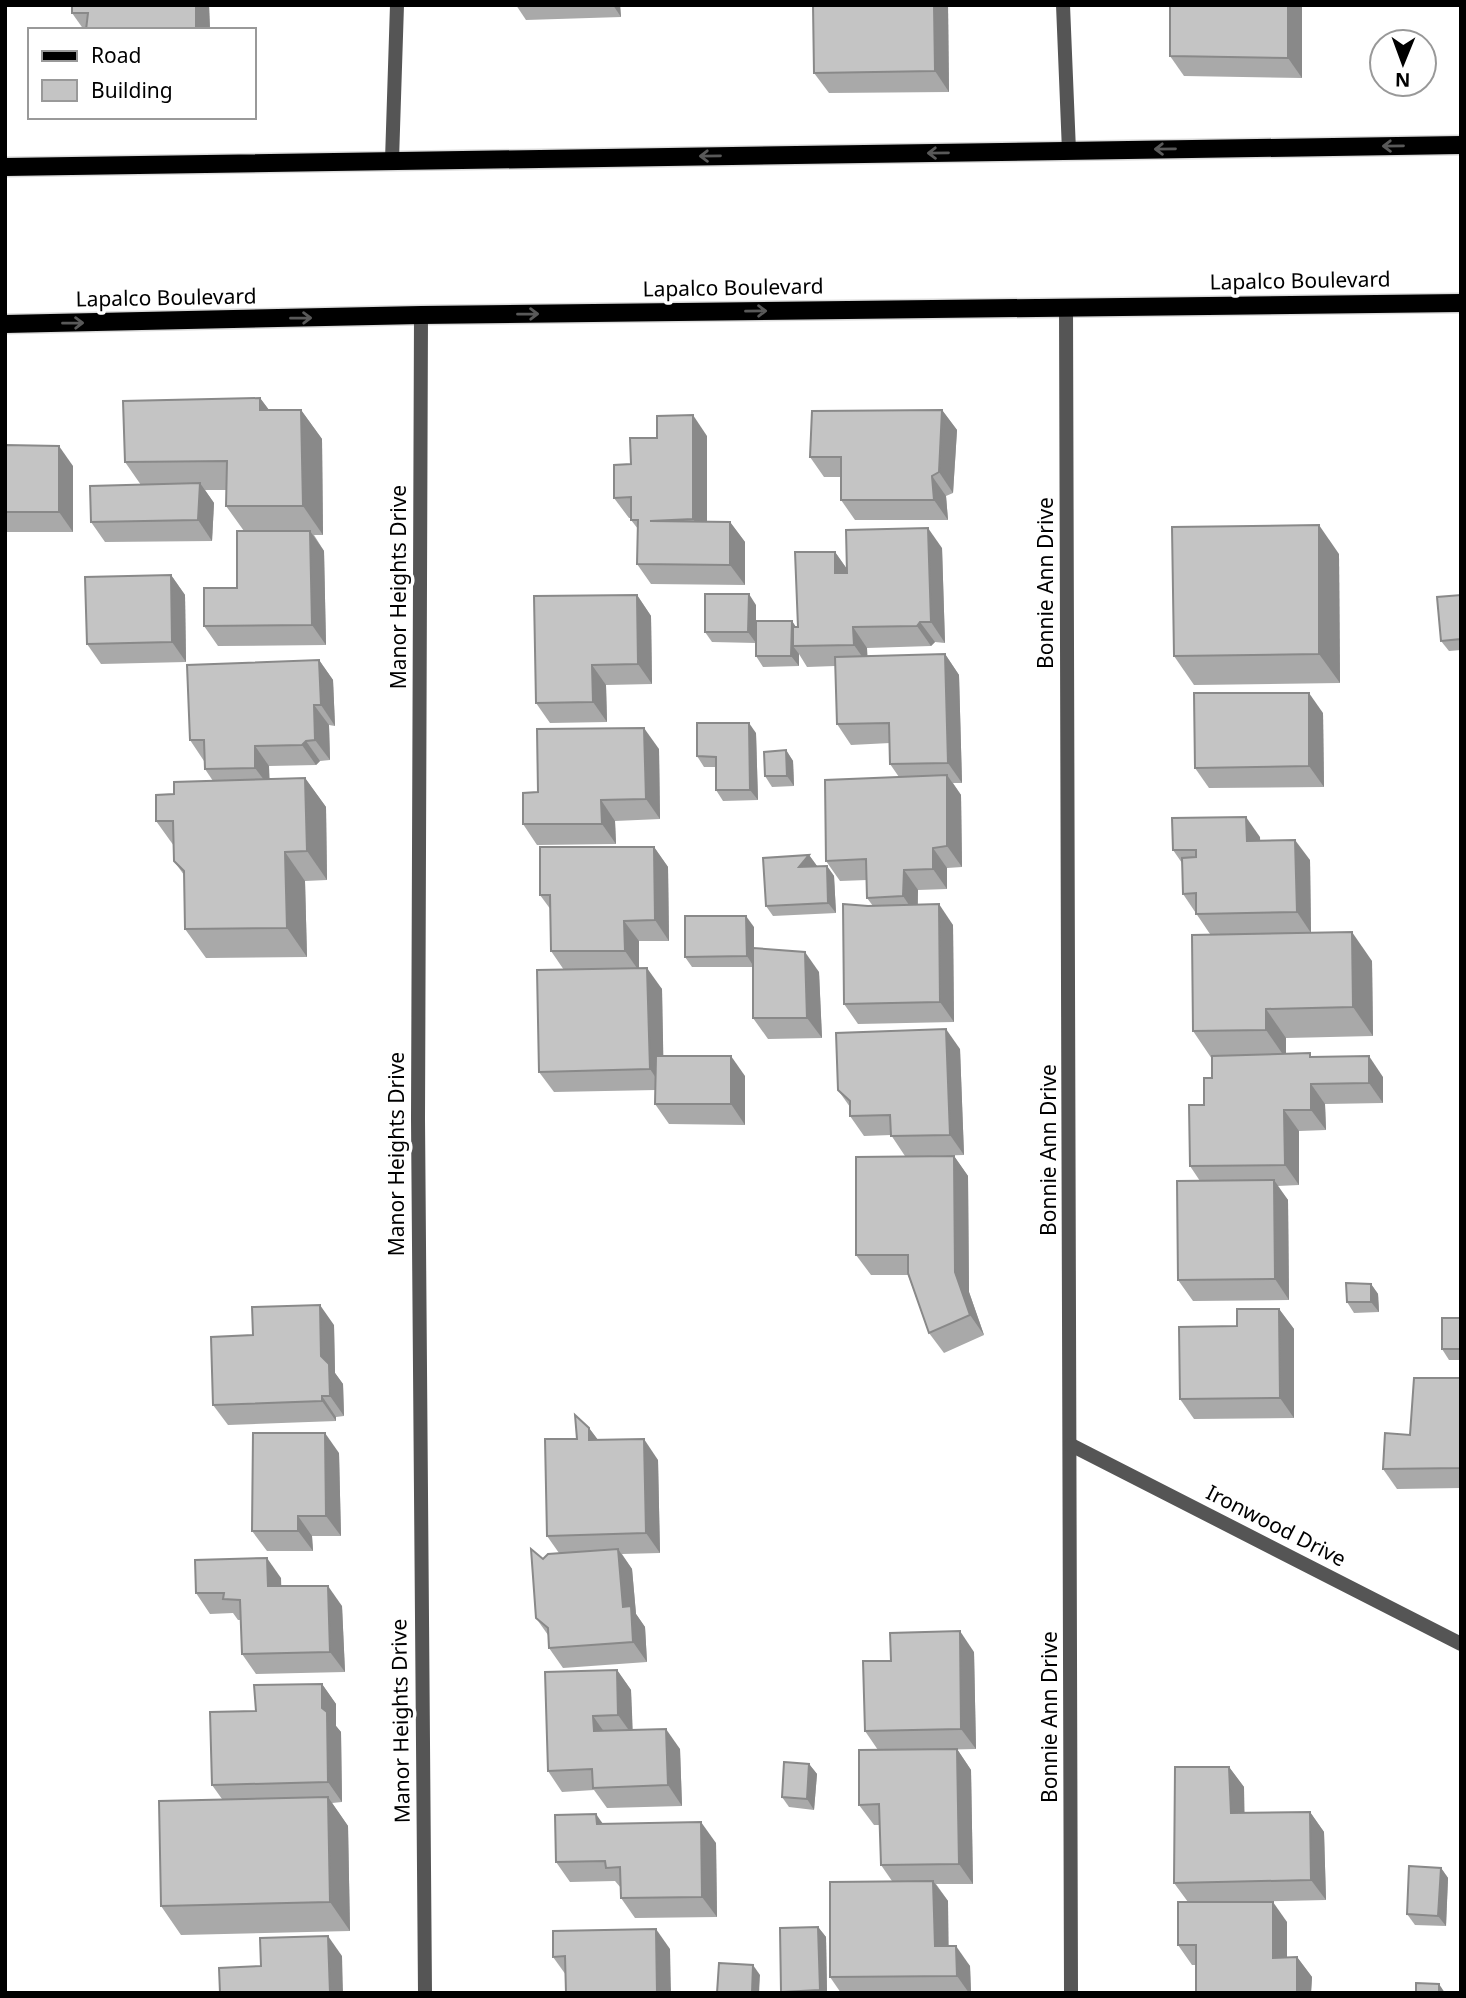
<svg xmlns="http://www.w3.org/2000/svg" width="1466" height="1998" font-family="'Noto Sans',sans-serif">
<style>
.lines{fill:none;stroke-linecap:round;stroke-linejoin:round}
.primary-casing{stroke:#dbdbdb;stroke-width:21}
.street{stroke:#555;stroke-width:14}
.primary{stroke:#000;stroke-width:18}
.wall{fill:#a9a9a9}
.shaded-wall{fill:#898989}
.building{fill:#c4c4c4;stroke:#898989;stroke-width:2}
.oneway{stroke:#595959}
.labels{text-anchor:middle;stroke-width:7;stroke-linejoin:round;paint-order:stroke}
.street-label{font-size:21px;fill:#000;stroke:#fff}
</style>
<rect width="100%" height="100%" fill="#fff"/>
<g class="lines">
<defs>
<g id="primary">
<path d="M5 167 1461 145"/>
<path d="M5 324 421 315 1461 303"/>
</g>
</defs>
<use href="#primary" class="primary-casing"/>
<g class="street">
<path d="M1063 5 1069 151"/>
<path d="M392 160 397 5"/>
<path d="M1066 306 1071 1993"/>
<path d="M421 315 418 1119 425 1993"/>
<path d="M1071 1445 1461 1644"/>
</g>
<use href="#primary" class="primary"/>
</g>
<g class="wall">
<rect x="5" y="5" width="54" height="1"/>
<path d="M72 5H209L210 30H84L72 13Z"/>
<path d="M516 5H620L621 17 526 20Z"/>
<path d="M813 5H948L949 92 829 93 814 73Z"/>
<path d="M1302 7V78L1184 76 1170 56Z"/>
<path d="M260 398 269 410H301L322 439 323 535H314L324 551 326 645 218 646 204 626 237 588 244 531 226 506V490H205L214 503 212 541 105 542 91 522 141 485 125 462Z"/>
<path d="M942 410 957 430 953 493 946 496 948 520H855L841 500V477H824L810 457Z"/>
<path d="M707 436V521L730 522 745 542V585L651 584 637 564 638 529 631 520V518H629L614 498 631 464Z"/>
<path d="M5 445 73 466V532H5Z"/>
<path d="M942 548 945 643 935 642 931 646 867 648V656L945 654 959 675 962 783H953L961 795 962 867 947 868V889L918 890V905L953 925 954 1022 858 1024 844 1004 873 906 867 898V880L840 881 826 861 899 777 890 764V743L851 745 837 724 835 666 807 667 799 654V666L763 667 756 656 792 621 796 627H798L835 552 847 569Z"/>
<path d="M1339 554 1340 683 1194 685 1174 656Z"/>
<path d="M171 575 185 595 186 662 101 664 87 644Z"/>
<path d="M637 595 651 616 652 684 606 685 607 722 550 723 536 703Z"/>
<path d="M1461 595V650L1449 651 1441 641Z"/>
<path d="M756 605V643L712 642 705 632Z"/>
<path d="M319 660 333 680 335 726 329 725 330 760 320 761 316 765 269 766V779L305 778 326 807 327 880 305 881 307 957 206 958 185 929 184 875 174 861V846L156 821 174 794 213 781 205 769 204 761 190 740Z"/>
<path d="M1323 713 1324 787 1209 788 1195 768Z"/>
<path d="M756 733 758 800 723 801 716 790V767H704L697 756Z"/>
<path d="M659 749 660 819 615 821 616 844 537 845 523 824 538 792Z"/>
<path d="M786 750 793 761 794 786 772 787 765 776Z"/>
<path d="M1260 837V840L1310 860 1311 933 1372 961 1373 1036 1286 1038V1053L1313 1057 1383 1077V1103L1325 1104 1326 1130 1299 1131V1185L1277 1186 1288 1200 1289 1300 1193 1301 1178 1280 1200 1181 1190 1166 1212 1078V1059L1193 1031 1210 934 1183 894 1182 863 1173 850Z"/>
<path d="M654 847 668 867 669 941H639V969L662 989 663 1056 745 1076V1125L669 1124 655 1104 656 1090 554 1092 539 1072 564 970 551 951V910L540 895Z"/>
<path d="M809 855 817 866H827L834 876 836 913 773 916 766 906Z"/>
<path d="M754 927V948L819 972 822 1038 768 1039 753 1018V967H692L685 957Z"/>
<path d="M960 1049 964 1155 929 1156H954L968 1176 969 1292 984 1335 944 1353 929 1333 908 1275H871L856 1255 905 1156 891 1135 864 1136 850 1116V1107L838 1090Z"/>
<path d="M1371 1284 1378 1294 1379 1312 1354 1313 1347 1302Z"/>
<path d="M1279 1309 1294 1329V1418L1194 1419 1180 1399Z"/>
<path d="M1461 1318V1360H1449L1442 1349Z"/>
<path d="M334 1325 335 1373 343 1384 344 1416 336 1417V1421L228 1425 213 1405 253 1335Z"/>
<path d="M1461 1378V1488L1397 1489 1383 1469 1410 1435Z"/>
<path d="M589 1428 598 1440 658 1460 660 1553 622 1554 632 1569 636 1614 645 1627 647 1662 563 1668 549 1648 548 1635 536 1618 543 1559 559 1553 547 1536 577 1439Z"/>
<path d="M339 1453 341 1536H312L313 1551H267L252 1531Z"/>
<path d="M281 1578V1586L342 1606 345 1672 256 1674 242 1654 241 1620H238L233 1613 210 1614 196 1593Z"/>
<path d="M974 1652 976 1749 933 1750 957 1749 971 1770 973 1884H936L948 1901V1946L970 1966 971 1993H841L830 1977 892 1881 881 1865 880 1825H874L859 1805 878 1750 865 1731 891 1661Z"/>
<path d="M617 1670 631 1690 632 1730 680 1749 682 1806 607 1808 594 1790 562 1792 548 1771Z"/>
<path d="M322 1684 336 1704V1726L341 1732 342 1802 332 1803 348 1826 350 1931 181 1935 161 1906 222 1799 212 1785 256 1711Z"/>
<path d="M809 1764 817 1774 814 1810 789 1807 782 1797Z"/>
<path d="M1229 1767 1244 1787V1813L1310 1812 1324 1832 1326 1900 1241 1902 1287 1922V1957H1297L1312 1977 1311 1993H1196V1965H1192L1178 1945 1188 1902 1174 1883Z"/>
<path d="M603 1824 716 1843 717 1917 635 1918 621 1898V1888L615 1881 570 1882 556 1862Z"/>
<path d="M1441 1868 1448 1878 1446 1926 1415 1925 1407 1914Z"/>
<path d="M818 1927 826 1937 827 1993H782L781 1992Z"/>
<path d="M670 1949 566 1975 553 1957Z"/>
</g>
<g class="shaded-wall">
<path d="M196 5H209L210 30H196Z"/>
<path d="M613 5H620L621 17Z"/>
<path d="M934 5H948L949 92 935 71Z"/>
<path d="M1288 5H1301L1302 7V78L1288 58Z"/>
<path d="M260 398 281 426 260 410Z"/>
<path d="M301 410 322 439 323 535 303 506Z"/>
<path d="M942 410 957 430 953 493 939 472Z"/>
<path d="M693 415 707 436V539L693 519Z"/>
<path d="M59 446 73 466V532L59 512Z"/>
<path d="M932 476 946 496 948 520 934 500Z"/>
<path d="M200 483 214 503 212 541 198 520Z"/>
<path d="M730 522 745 542V585L730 565Z"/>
<path d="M1319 525 1339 554 1340 683 1319 654Z"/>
<path d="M928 528 942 548 945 643 931 622Z"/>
<path d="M310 531 324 551 326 645 312 625Z"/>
<path d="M835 552 849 572V594L835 573Z"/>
<path d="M171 575 185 595 186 662 172 642Z"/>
<path d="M749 594 756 605V643L748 632Z"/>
<path d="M637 595 651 616 652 684 638 664Z"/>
<path d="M792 621 799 632 793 646 799 654V666L791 656Z"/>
<path d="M920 622 935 642 931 646 917 626Z"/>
<path d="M853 627 867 648 868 665 854 645Z"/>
<path d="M945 654 959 675 962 783 948 763Z"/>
<path d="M319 660 333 680 335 726 321 705Z"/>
<path d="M592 665 606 685 607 722 593 702Z"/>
<path d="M1309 693 1323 713 1324 787 1309 766Z"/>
<path d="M314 705 329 725 330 760 315 740Z"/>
<path d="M749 723 756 733 758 800 750 790Z"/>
<path d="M644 728 659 749 660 819 646 799Z"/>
<path d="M306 741 320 761 316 765 302 745Z"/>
<path d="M255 746 269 766 270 788 255 768Z"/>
<path d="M786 750 793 761 794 786 787 776Z"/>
<path d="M947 775 961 795 962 867 947 846Z"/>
<path d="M305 778 326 807 327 880 307 851Z"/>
<path d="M601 800 615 821 616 844 602 824Z"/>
<path d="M1246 817 1260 837 1261 861 1247 841Z"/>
<path d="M1295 840 1310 860 1311 933 1297 912Z"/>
<path d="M654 847 668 867 669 941 655 920Z"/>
<path d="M933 848 947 868V889L933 869Z"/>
<path d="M285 852 305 881 307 957 287 928Z"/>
<path d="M809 855 817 866 799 867Z"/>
<path d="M827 866 834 876 836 913 828 903Z"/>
<path d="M904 870 918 890 917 917 903 896Z"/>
<path d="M939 904 953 925 954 1022 940 1002Z"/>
<path d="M746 916 754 927V967L747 956Z"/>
<path d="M624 921 639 941V971L625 951Z"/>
<path d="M1352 932 1372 961 1373 1036 1353 1007Z"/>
<path d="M805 952 819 972 822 1038 807 1018Z"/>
<path d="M647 968 662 989 664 1090 650 1069Z"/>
<path d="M1266 1009 1286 1038V1059L1266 1030Z"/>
<path d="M946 1029 960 1049 964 1155 950 1135Z"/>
<path d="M731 1056 745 1076V1125L731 1104Z"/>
<path d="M1369 1056 1383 1077V1103L1369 1083Z"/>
<path d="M1311 1084 1325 1104 1326 1130 1311 1110Z"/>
<path d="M1284 1110 1299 1131V1185L1285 1165Z"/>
<path d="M954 1156 968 1176 969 1292 984 1335 970 1315 955 1272Z"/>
<path d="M1274 1180 1288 1200 1289 1300 1275 1279Z"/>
<path d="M1371 1284 1378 1294 1379 1312 1371 1302Z"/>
<path d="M320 1305 334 1325 335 1373 343 1384 344 1416 330 1396 321 1356Z"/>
<path d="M1279 1309 1294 1329V1418L1280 1398Z"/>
<path d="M322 1396 336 1417V1421L322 1401Z"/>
<path d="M589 1428 604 1448 589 1440Z"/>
<path d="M325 1433 339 1453 341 1536 326 1516Z"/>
<path d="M644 1439 658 1460 660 1553 646 1533Z"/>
<path d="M298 1516 312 1536 313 1551 298 1531Z"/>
<path d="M618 1549 632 1569 636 1614 645 1627 647 1662 633 1642 623 1607Z"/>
<path d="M267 1558 281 1578 282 1607 268 1586Z"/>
<path d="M328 1586 342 1606 345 1672 330 1652Z"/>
<path d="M960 1631 974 1652 976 1749 961 1729Z"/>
<path d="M617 1670 631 1690 633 1736 618 1715Z"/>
<path d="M322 1684 336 1704V1726L341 1732 342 1802 328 1782 322 1708Z"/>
<path d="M593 1716 607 1736 594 1731Z"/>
<path d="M666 1729 680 1749 682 1806 668 1785Z"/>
<path d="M957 1749 971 1770 973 1884 959 1864Z"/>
<path d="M809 1764 817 1774 814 1810 807 1799Z"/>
<path d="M1229 1767 1244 1787 1245 1834 1231 1813Z"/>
<path d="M328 1797 348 1826 350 1931 330 1902Z"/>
<path d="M1310 1812 1324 1832 1326 1900 1311 1880Z"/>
<path d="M596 1814 610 1834 597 1824Z"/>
<path d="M701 1822 716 1843 717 1917 702 1897Z"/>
<path d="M1441 1868 1448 1878 1446 1926 1438 1916Z"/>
<path d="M933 1881 948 1901 949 1967 935 1946Z"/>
<path d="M1273 1902 1287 1922V1978L1273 1958Z"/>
<path d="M818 1927 826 1937 827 1993H822L820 1990Z"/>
<path d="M656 1929 670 1949 671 1993H657Z"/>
<path d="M328 1936 342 1956 343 1993H330Z"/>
<path d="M956 1946 970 1966 971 1993H969L957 1976Z"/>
<path d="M1297 1957 1312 1977 1311 1993H1297Z"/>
<path d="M753 1965 760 1975 759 1993H752Z"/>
<path d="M1439 1984 1445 1993H1439Z"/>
</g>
<g class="building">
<path d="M72 5H196V30H86L88 13H72Z"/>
<path d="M813 5H934L935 71 814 73Z"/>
<path d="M1170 5H1288V58L1170 56Z"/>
<path d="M260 398V410H301L303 506H226L227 461 125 462 123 401Z"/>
<path d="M942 410 939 472 932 476 934 500H841V457H810L812 411Z"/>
<path d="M693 415V519L650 521 730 522V565L637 564 638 520H631V497L614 498V465L631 464 630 438H657V416Z"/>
<path d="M5 445 59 446V512H5Z"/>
<path d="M200 483 198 520 91 522 90 486Z"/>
<path d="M1319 525V654L1174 656 1172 527Z"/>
<path d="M928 528 931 622H920L917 626 853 627 854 645 793 646V627H798L795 552H835V573H847L846 530Z"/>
<path d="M237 531H310L312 625 204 626V588H237Z"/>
<path d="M171 575 172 642 87 644 85 577Z"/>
<path d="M705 594H749L748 632H705Z"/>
<path d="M637 595 638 664 592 665 593 702 536 703 534 596Z"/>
<path d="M1461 595V639L1441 641 1437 597Z"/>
<path d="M756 621H792L791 656H756Z"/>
<path d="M945 654 948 763 890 764 889 723 837 724 835 657Z"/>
<path d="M319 660 321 705H314L315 740 306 741 302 745 255 746V768L205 769 204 740H190L187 665Z"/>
<path d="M1194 693H1309V766L1195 768Z"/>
<path d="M697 723H749L750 790H716V757L697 756Z"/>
<path d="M644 728 646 799 601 800 602 824H523V793L538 792 537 729Z"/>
<path d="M786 750 787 776H765L764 752Z"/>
<path d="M947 775V846L933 848V869L904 870 903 896 867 898 866 859 826 861 825 780Z"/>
<path d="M305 778 307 851 285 852 287 928 185 929 184 871 174 861 173 821H156V795L174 794V782Z"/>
<path d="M1246 817 1247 841 1295 840 1297 912 1196 914V893L1183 894 1182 858 1196 857V850H1173L1172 818Z"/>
<path d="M540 847H654L655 920 624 921 625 951H551L550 895H540Z"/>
<path d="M809 855 799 867 827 866 828 903 766 906 763 858Z"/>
<path d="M843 904 868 906 939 904 940 1002 844 1004Z"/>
<path d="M685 916H746L747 956 685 957Z"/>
<path d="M1352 932 1353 1007 1266 1009V1030L1193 1031 1192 935Z"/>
<path d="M753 948 805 952 807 1018H753Z"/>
<path d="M647 968 650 1069 539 1072 537 970Z"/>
<path d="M946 1029 950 1135 891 1136 890 1115 850 1116V1101L838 1090 836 1033Z"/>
<path d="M1310 1053V1057L1369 1056V1083L1311 1084V1110H1284L1285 1165 1190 1166 1189 1105H1204V1078H1212V1056Z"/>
<path d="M656 1056H731V1104H655Z"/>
<path d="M954 1156 955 1272 970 1315 929 1333 908 1273V1255H856V1157Z"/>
<path d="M1274 1180 1275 1279 1178 1280 1177 1181Z"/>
<path d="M1346 1283 1371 1284V1302H1347Z"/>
<path d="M320 1305 321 1356 329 1364 330 1396H322V1401L213 1405 211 1337 253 1335 252 1307Z"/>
<path d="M1237 1309H1279L1280 1398 1180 1399 1179 1327 1237 1326Z"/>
<rect x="1442" y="1318" width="19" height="31"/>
<path d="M1414 1378H1461V1468L1383 1469 1385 1433 1410 1435Z"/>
<path d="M575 1415 589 1428V1440L644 1439 646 1533 547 1536 545 1439H577Z"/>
<path d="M253 1433H325L326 1516H298V1531H252Z"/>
<path d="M531 1549 543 1559 548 1554 618 1549 623 1607 631 1606 633 1642 549 1648 548 1628 536 1618Z"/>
<path d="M267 1558 268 1586H328L330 1652 242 1654 240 1600 223 1599 224 1593H196L195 1560Z"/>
<path d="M960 1631 961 1729 865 1731 863 1661H891L890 1633Z"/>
<path d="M617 1670 618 1715 593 1716 594 1731 666 1729 668 1785 593 1788 592 1769 548 1771 545 1672Z"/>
<path d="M322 1684V1708L327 1712 328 1782 212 1785 210 1712 256 1711 254 1685Z"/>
<path d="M957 1749 959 1864 881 1865 879 1804 859 1805V1750Z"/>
<path d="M784 1762 809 1764 807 1799 782 1797Z"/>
<path d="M1175 1767H1229L1231 1813 1310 1812 1311 1880 1174 1883Z"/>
<path d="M328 1797 330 1902 161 1906 159 1801Z"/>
<path d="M596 1814 597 1824 701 1822 702 1897 621 1898 620 1867 606 1868 605 1861 556 1862 555 1815Z"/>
<path d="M1409 1866 1441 1868 1438 1916 1407 1914Z"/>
<path d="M933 1881 935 1946H956L957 1976 830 1977V1882Z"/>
<path d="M1178 1902H1273V1958L1297 1957V1993H1196V1945H1178Z"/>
<path d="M818 1927 820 1990 781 1992 780 1928Z"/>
<path d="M656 1929 657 1993H566L565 1956 553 1957V1931Z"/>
<path d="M328 1936 330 1993H220L219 1968 261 1966 260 1938Z"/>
<path d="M719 1963 753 1965 752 1993H717Z"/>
<path d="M1416 1983 1439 1984V1993H1416Z"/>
</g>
<defs><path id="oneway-shaft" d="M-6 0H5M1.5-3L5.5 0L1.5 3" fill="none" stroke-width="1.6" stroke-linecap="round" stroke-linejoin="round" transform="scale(1.75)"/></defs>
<g class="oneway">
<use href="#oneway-shaft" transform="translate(1393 146) rotate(179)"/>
<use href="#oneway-shaft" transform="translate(1165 149) rotate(179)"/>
<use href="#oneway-shaft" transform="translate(938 153) rotate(179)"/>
<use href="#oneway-shaft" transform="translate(710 156) rotate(179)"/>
<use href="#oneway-shaft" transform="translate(756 311) rotate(-1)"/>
<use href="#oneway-shaft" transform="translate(528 314) rotate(-1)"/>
<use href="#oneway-shaft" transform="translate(301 318) rotate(-1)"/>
<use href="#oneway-shaft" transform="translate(73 323) rotate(-1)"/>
</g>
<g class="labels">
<g class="street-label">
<text transform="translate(1300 281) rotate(-1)" y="7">Lapalco Boulevard</text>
<text transform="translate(733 288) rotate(-1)" y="7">Lapalco Boulevard</text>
<text transform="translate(166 298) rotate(-1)" y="7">Lapalco Boulevard</text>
<text transform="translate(1046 583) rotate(-90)" y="7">Bonnie Ann Drive</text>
<text transform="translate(399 587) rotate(-90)" y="7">Manor Heights Drive</text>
<text transform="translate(1049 1150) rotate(-90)" y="7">Bonnie Ann Drive</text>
<text transform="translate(397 1154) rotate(-90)" y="7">Manor Heights Drive</text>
<text transform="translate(1276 1526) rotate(27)" y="7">Ironwood Drive</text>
<text transform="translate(1050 1717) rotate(-90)" y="7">Bonnie Ann Drive</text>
<text transform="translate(401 1721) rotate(-91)" y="7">Manor Heights Drive</text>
</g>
</g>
<rect width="1466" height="1998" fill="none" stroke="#000000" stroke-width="14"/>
<rect x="28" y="28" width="228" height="91" fill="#ffffff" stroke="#999999" stroke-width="2"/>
<rect x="42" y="51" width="35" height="10" fill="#000000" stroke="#999999" stroke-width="2"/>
<text x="91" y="63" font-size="21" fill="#000000">Road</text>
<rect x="42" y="80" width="35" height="21" fill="#c4c4c4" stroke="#999999" stroke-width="2"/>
<text x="91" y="98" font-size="21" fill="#000000">Building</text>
<g transform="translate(1403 63) rotate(181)"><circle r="33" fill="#ffffff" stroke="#999999" stroke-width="2"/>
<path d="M0-5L12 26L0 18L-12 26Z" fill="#000000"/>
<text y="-10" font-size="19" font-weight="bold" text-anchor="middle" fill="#000000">N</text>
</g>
</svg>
